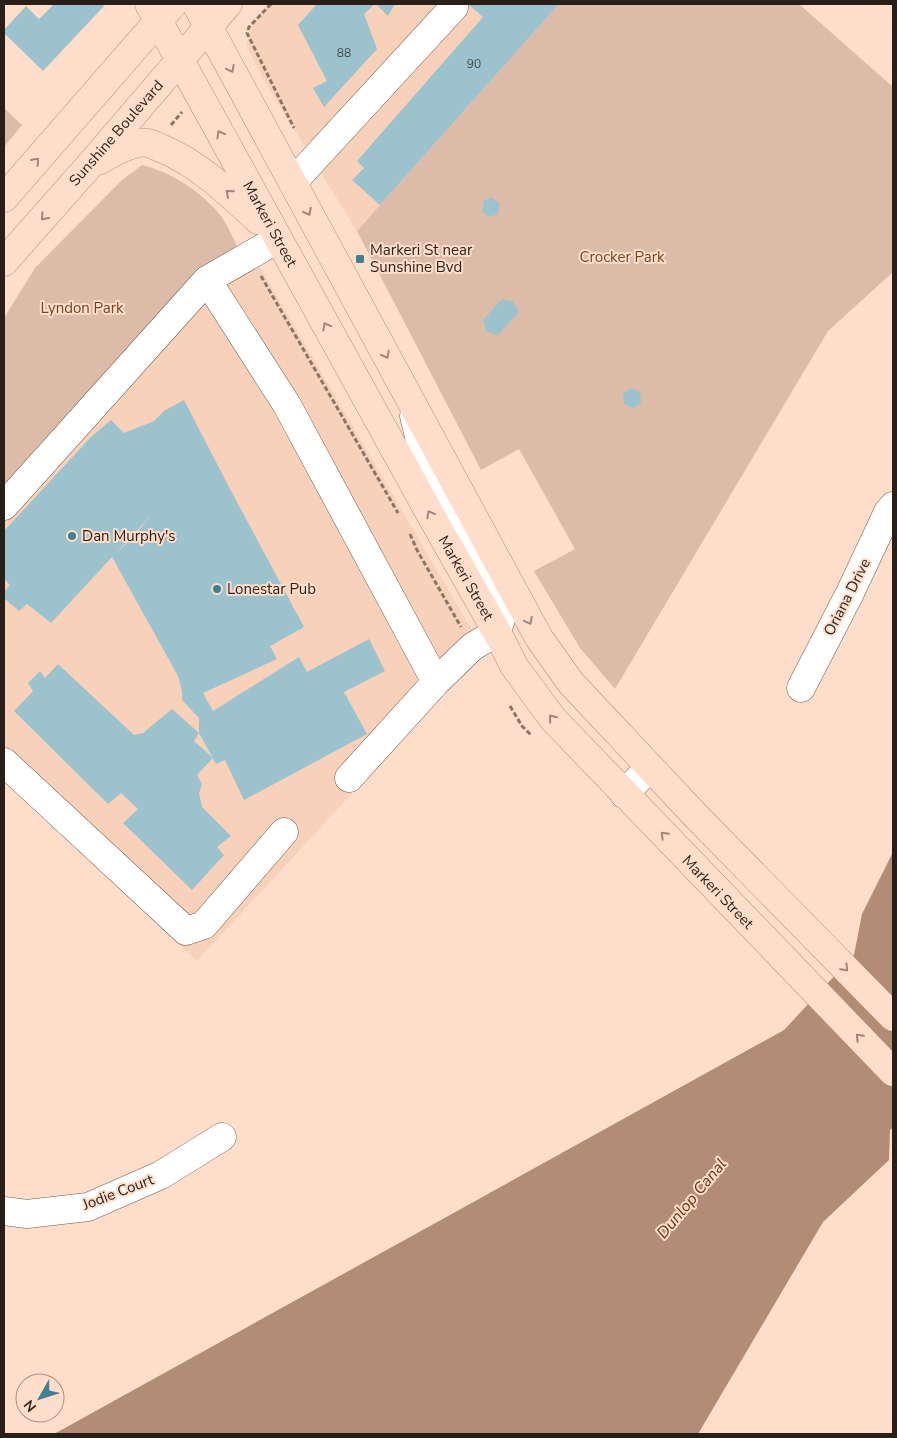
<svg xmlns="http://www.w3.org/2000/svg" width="897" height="1438" font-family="'Nunito Sans',sans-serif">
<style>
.built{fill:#f7d1ba}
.green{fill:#dcbca8}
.water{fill:#b28c75}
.building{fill:#9cc2cd;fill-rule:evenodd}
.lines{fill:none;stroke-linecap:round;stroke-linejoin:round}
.minor-casing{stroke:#725747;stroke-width:29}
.major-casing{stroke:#b48d75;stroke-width:29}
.path{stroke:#8a7669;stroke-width:3;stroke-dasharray:5 2.5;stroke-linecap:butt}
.minor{stroke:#fff;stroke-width:28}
.major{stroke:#fedeca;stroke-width:28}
.oneway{stroke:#9f887a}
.poi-dot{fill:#3f8192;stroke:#fedeca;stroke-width:2}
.labels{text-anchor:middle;stroke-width:4;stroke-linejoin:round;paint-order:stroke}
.number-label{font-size:12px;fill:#464845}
.street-label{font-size:15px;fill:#2a1f18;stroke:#fedeca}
.poi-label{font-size:15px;fill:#2a1f18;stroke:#fedeca;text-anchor:start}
.park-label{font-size:15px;fill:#794521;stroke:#fedeca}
.water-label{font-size:16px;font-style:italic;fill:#66340e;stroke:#fedeca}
</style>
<rect width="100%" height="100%" fill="#fedeca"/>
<g class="built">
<path d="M269 4H559L357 231 266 84 246 45 254 21Z"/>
<path d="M238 248 257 262 484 651 197 961 4 778V489L198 268Z"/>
</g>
<g class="green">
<path d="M559 4H799L893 87V272L828 331 615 689 580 648 534 571 575 549 519 449 481 470 357 231Z"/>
<path d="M4 108 22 125 4 147Z"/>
<path d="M142 165C170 172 197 189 217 211 226 221 232 236 238 248L198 268 4 489V318L35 268 122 180Z"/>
</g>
<path class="water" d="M893 852V1128L890 1130 889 1160 823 1222 698 1434H54L784 1030 854 955 862 914Z"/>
<g class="building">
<path d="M54 4H102L104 6 43 71 4 33V30L26 6 39 19Z"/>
<path d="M317 4H375L364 14 377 49 324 107 313 88 327 81 298 25Z"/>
<path d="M376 4H395L388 16Z"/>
<path d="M468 4H559L380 205 352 180 364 168 357 161 483 17Z"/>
<path d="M492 198 500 204 498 214 489 217 482 211 484 200Z"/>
<path d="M502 299 513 302 519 312 498 335 487 332 483 320Z"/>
<path d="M632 388 640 392 641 403 634 408 624 404 623 393Z"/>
<path d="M184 400 230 489 304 627 270 646 277 659 203 693 213 711 299 657 307 672 369 639 385 671 344 692 367 734 244 800 225 760 216 764 199 733V718L182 700V691L178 676 112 557 51 623 27 604 19 611 4 598V592L10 585 4 579V531L91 437 111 420 124 433 154 421 164 411ZM153 513 132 538 116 553Z"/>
<path d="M58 664 134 735 143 733 172 709 199 733 194 741 213 758 197 775 202 784 199 793 202 807 231 836 217 847 224 855 192 890 123 823 138 809 121 793 108 804 14 711 33 691 28 683 40 671 45 678Z"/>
</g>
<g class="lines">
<defs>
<g id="minor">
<path d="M293 182 454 7 451 4"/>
<path d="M207 280 287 405 436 682"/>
<path d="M4 506 207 280 278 239"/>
<path d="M801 688 850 593 888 512 893 506"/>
<path d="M4 762 186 931 204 925 284 832"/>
<path d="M349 778 436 682 472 647 497 632 505 606 424 456 414 416"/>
<path d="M624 794 650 767"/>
<path d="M4 1211 27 1214 88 1207 161 1175 222 1137"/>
</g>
<g id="major">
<path d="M149 4 434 521 497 632 514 666 553 719 893 1072"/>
<path d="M196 4 539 638 571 683 695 815 893 1017"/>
<path d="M98 161C111 154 133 140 148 143 153 144 158 147 163 149 199 164 230 194 258 220"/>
<path d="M4 198 173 4"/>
<path d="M4 262 88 167 228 4"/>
</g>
</defs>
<use href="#minor" class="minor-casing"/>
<use href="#major" class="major-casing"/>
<g class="path">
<path d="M271 4 249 27 247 33 294 128"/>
<path d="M171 125 182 112"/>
<path d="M261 276 398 513"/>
<path d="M410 534 417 550 461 627"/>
<path d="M510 706 522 726 531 735"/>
</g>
<use href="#minor" class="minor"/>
<use href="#major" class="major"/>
</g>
<defs><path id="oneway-chevron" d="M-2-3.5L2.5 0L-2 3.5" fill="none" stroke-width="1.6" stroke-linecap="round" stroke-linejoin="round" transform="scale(1.25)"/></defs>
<g class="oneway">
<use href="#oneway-chevron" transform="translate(231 69) rotate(62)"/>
<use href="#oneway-chevron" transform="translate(220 134) rotate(-119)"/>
<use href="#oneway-chevron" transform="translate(36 161) rotate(-49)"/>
<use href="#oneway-chevron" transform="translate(229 193) rotate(-139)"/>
<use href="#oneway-chevron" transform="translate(308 212) rotate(62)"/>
<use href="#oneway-chevron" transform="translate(44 217) rotate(132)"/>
<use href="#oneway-chevron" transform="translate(326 326) rotate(-119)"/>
<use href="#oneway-chevron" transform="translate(386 355) rotate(62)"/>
<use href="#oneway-chevron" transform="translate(430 514) rotate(-119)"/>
<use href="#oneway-chevron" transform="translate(529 621) rotate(62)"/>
<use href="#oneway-chevron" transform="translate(552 718) rotate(-129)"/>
<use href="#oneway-chevron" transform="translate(664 835) rotate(-134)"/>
<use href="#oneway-chevron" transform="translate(845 968) rotate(46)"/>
<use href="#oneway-chevron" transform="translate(859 1037) rotate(-134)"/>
</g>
<g class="poi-dot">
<rect x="355" y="254" width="10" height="10" rx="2.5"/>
<circle cx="72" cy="536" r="5"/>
<circle cx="217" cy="589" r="5"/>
</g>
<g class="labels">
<g class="number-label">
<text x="344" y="57">88</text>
<text x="474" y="68">90</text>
</g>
<g class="street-label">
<text transform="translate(116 133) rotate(-49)" y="5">Sunshine Boulevard</text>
<text transform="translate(270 224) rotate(61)" y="5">Markeri Street</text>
<text transform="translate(466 578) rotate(60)" y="5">Markeri Street</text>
<text transform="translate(847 597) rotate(-63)" y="5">Oriana Drive</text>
<text transform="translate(718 892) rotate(46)" y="5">Markeri Street</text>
<text transform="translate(118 1192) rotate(-21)" y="5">Jodie Court</text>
</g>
<g class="poi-label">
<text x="370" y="255">Markeri St near<tspan x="370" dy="17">Sunshine Bvd</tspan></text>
<text x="82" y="541">Dan Murphy's</text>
<text x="227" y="594">Lonestar Pub</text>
</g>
<g class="park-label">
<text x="622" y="262">Crocker Park</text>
<text x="82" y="313">Lyndon Park</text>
</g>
<g class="water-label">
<text transform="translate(691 1198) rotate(-50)" y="6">Dunlop Canal</text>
</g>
</g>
<rect width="897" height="1438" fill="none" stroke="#2a1f18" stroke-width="10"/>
<g transform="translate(40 1398) rotate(231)"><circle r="24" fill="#fedeca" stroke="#a99283"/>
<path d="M0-4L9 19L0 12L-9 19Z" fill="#3f8192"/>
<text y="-8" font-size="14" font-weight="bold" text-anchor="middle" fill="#2a1f18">N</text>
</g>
</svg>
